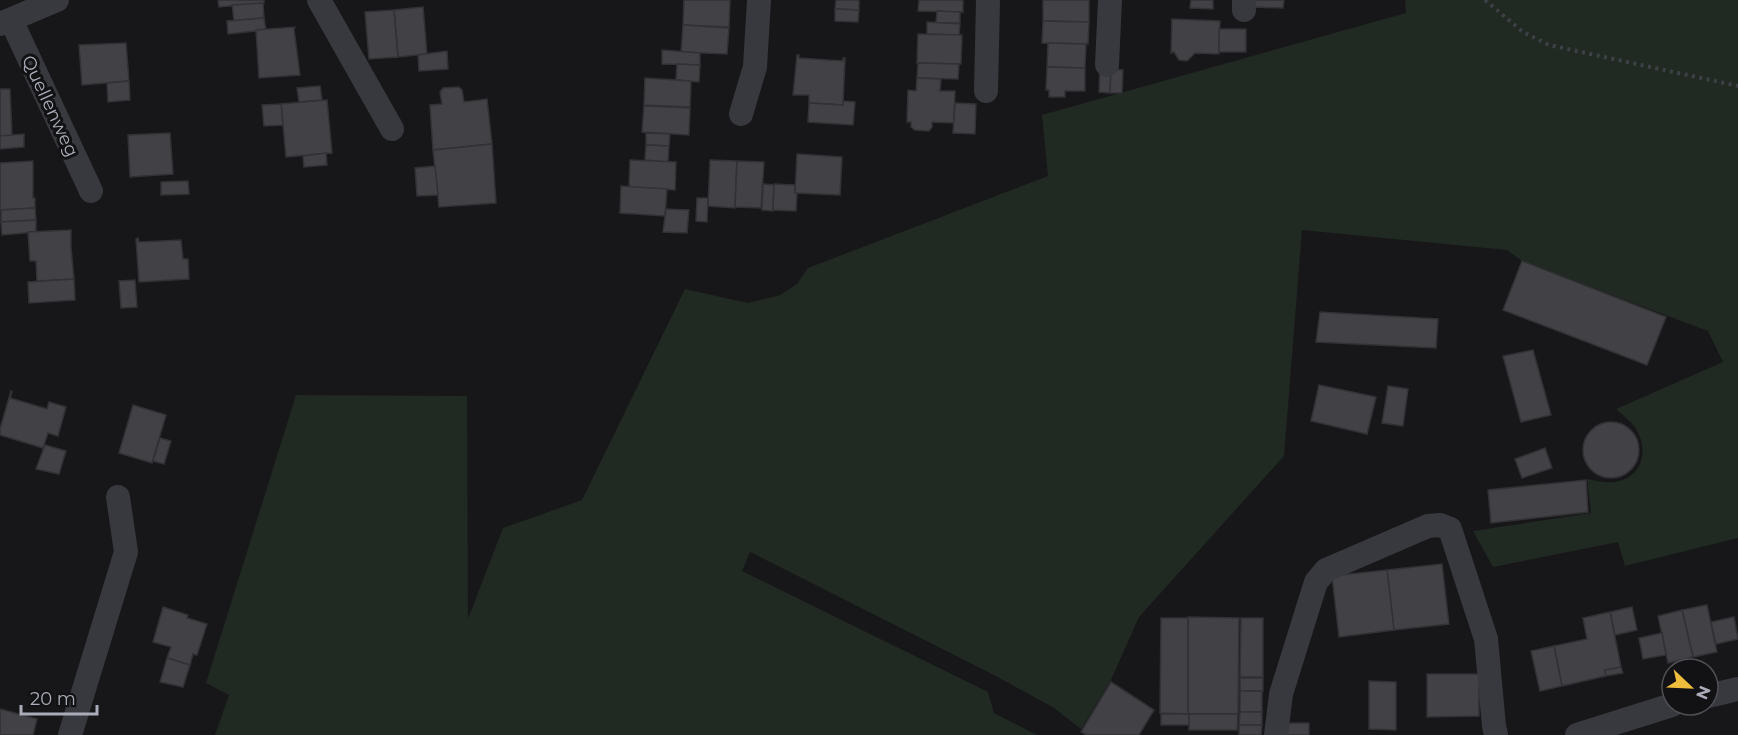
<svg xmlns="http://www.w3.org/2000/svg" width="1738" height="735" font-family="Montserrat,sans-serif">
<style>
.green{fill:#212923}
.building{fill:#424246;stroke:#323135;stroke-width:1.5}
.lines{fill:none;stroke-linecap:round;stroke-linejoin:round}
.path{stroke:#3e4045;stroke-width:4;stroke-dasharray:3 4.5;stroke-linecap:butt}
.minor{stroke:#38393e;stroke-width:24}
.labels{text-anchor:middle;stroke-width:6;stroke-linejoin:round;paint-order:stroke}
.street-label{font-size:18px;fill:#aaadb9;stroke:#121214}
</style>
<rect width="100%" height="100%" fill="#171719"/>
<path class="green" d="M1405 0H1738V538L1625 566 1618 542 1493 567 1473 531 1591 513 1587 479C1597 481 1609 484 1619 481 1644 475 1648 448 1636 429 1631 421 1622 415 1616 409L1723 362 1708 331 1522 261 1507 250 1302 230 1284 456 1139 617 1110 682 1081 729 1054 708 994 675 750 552 742 571 988 692 994 713 1037 735H215L229 695 206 683 296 395 467 396 468 619 503 528 582 500 685 289 748 303 780 295 797 284 808 268 1048 176 1042 115 1406 13Z"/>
<g class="building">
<path d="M218 0H264V3L219 7Z"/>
<path d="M684 0H730L729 27 683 25Z"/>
<path d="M836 0H859V10L835 9Z"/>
<path d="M919 0H963V12L918 11Z"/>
<path d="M1043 0H1089V22L1043 21Z"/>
<path d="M1191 0H1213V9L1190 8Z"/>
<path d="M1254 0H1284L1283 8 1253 7Z"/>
<path d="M263 3 264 18 234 21 232 5Z"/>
<path d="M423 7 427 54 398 57 394 10Z"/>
<path d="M835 9 859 10 858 22 835 21Z"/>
<path d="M394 10 398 57 369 59 365 12Z"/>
<path d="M937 11 960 12V23H936Z"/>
<path d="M264 18 266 30 228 34 227 21Z"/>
<path d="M1172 19 1220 21 1219 54 1195 53 1187 61 1179 60 1174 52 1171 53Z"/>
<path d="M1043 21 1089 22 1088 44 1042 43Z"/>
<path d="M927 22 960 24 959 35 927 34Z"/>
<path d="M683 25 729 28 727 54 681 52Z"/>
<path d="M295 27 294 29 300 75 259 78 256 30Z"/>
<rect x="1219" y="29" width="27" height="23"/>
<path d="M918 34 962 35 961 64 917 63Z"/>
<path d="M126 43 129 81 82 85 79 45Z"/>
<path d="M1048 43 1086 44 1085 68 1047 67Z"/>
<path d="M662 50 700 53V65L662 64Z"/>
<path d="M447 51 448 69 419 71 418 55Z"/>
<path d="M797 55H799V58L843 61V58H845L843 105 809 103V95H793Z"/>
<path d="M918 63 959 64 958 79 917 78Z"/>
<path d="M677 64 700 65 699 82 676 80Z"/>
<path d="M1047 67 1085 68V91H1065V97H1049V90H1046Z"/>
<path d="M1100 69H1111L1110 93 1099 92Z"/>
<path d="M1111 69 1123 70 1122 93H1110Z"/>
<path d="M645 78 691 81 690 107 644 105Z"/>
<path d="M917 78 941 79 940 91H955L954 123 932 122V127L929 131 915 130 911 127V122H907L908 90 916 91Z"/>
<path d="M129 81 130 100 108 102 107 83Z"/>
<path d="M320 86 322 100 299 102 297 88Z"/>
<path d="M459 87 462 90 464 102 487 99 492 144 433 150 430 105 442 104 440 92 443 88Z"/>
<path d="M0 89H10L12 136H0Z"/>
<path d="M327 100 332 153 286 157 281 104Z"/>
<path d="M843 101 855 102 853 125 808 122 809 103 843 105Z"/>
<path d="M955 103 976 104 975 134 953 133Z"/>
<path d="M281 104 283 125 264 126 262 105Z"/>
<path d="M644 106 690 108 689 135 642 132Z"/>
<path d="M170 133 173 174 130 177 128 135Z"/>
<path d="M646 133 670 134 669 146 646 145Z"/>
<path d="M24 134V147L0 149V136Z"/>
<path d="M492 144 496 203 439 207 433 150Z"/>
<path d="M646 145 669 146 668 162 645 160Z"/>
<path d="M326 153 327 165 304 167 303 156Z"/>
<path d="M797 154 842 157 840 195 795 193Z"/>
<path d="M630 160 676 162 675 190 629 187Z"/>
<path d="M710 160 737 161 735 208 708 206Z"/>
<path d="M33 161V198H35V208L0 210V163Z"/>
<path d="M737 161 764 162 761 208 735 207Z"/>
<path d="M435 166 438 195 417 196 415 168Z"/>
<path d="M188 181 189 194 161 195V182Z"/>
<path d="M763 184 774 185 773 211 762 210Z"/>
<path d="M774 184 795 185V193H797L796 211 773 210Z"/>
<path d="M621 186 667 189 665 216 620 213Z"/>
<path d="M697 198H708L707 222 696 221Z"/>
<path d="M35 208 36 220 1 222V210Z"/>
<path d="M666 209 689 210 687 233 663 232Z"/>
<path d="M36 220V232L2 235 1 222Z"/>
<path d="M71 230V248L74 279 37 281 36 261H30L28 232Z"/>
<path d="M138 238 139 242 181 240 183 259H188L189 279 139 282 136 239Z"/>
<path d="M1522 261 1666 317 1647 365 1503 310Z"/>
<path d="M74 279 75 300 29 303 28 282Z"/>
<path d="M135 280 137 307 121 308 119 281Z"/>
<path d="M1320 312 1438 319 1436 348 1316 342Z"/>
<path d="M1533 350 1551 415 1521 422 1503 356Z"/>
<path d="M1319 385 1376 397 1367 434 1311 421Z"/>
<path d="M1388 386 1408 389 1403 426 1382 423Z"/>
<path d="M11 391 12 392 10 398 47 409 49 402 66 407 58 436 48 433 43 448 0 435V429Z"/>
<path d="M133 405 166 415 152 463 119 453Z"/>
<circle cx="1611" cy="450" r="28"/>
<path d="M160 438 171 441 164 464 153 461Z"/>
<path d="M45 445 66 451 59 474 36 469Z"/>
<path d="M1545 448 1552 468 1522 478 1515 459Z"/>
<path d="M1586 480 1588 512 1491 523 1488 490Z"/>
<path d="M1442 564 1449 624 1394 630 1387 570Z"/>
<path d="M1387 570 1394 630 1339 637 1332 576Z"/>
<path d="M1707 605 1717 652 1693 657 1682 610Z"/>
<path d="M163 607 188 615 187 618 207 624 197 655 193 654 190 665 167 658 171 647 153 642Z"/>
<path d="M1632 607 1637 630 1615 635 1610 612Z"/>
<path d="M1682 610 1693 657 1668 663 1658 616Z"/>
<path d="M1610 612 1621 667 1605 670 1606 676 1562 686 1554 646 1587 639 1583 618Z"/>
<path d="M1188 617 1239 618 1238 714H1188Z"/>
<path d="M1734 617 1738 639 1716 644 1711 622Z"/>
<path d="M1161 618H1188V714L1160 713Z"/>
<path d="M1241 618H1263V677H1240Z"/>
<path d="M1662 633 1666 655 1643 659 1639 638Z"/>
<path d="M1554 646 1562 686 1540 691 1531 651Z"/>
<path d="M167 658 190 665 183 687 160 682Z"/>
<path d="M1621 667 1623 673 1606 676 1605 670Z"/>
<path d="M1427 674H1479V716L1427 717Z"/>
<rect x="1240" y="678" width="23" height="13"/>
<path d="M1369 681 1396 682V730L1369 729Z"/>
<path d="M1111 682 1154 710 1139 735H1087L1081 732Z"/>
<rect x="1240" y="691" width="22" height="21"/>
<path d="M0 709 37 719 33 735H0Z"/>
<path d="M1240 712H1262V725H1239Z"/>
<rect x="1161" y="714" width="28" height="11"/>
<path d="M1189 714H1238L1237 730H1189Z"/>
<rect x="1287" y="723" width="22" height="12"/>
<path d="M1239 725H1262L1261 735H1239Z"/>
</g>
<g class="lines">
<path class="path" d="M1485 0 1523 32 1549 45 1738 86"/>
<g class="minor">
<path d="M319 0 392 129"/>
<path d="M1244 10V0"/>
<path d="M11 20 91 191"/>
<path d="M0 24 57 0"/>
<path d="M1107 65 1110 0"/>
<path d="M986 91 988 0"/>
<path d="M741 114 755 67 759 0"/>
<path d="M1708 696 1738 689"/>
<path d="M70 735 126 552 118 497"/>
<path d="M1276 735 1281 694 1316 582 1326 570 1428 526 1440 525 1450 529 1486 639 1494 726 1496 735"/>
<path d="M1577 735 1672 705"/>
</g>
</g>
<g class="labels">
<g class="street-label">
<text transform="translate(50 106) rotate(65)" y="6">Quellenweg</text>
</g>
</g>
<g transform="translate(1690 687) rotate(113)"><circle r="28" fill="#121214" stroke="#4f5056" stroke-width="1.5"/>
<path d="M0-4.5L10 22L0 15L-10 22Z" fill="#eebd3b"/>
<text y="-9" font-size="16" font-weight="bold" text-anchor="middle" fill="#aaadb9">N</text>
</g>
<path d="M21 705v9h76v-9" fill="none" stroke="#aaadb9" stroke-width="3"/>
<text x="30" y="705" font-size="18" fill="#aaadb9" stroke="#121214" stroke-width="4.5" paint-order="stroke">20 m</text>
</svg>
